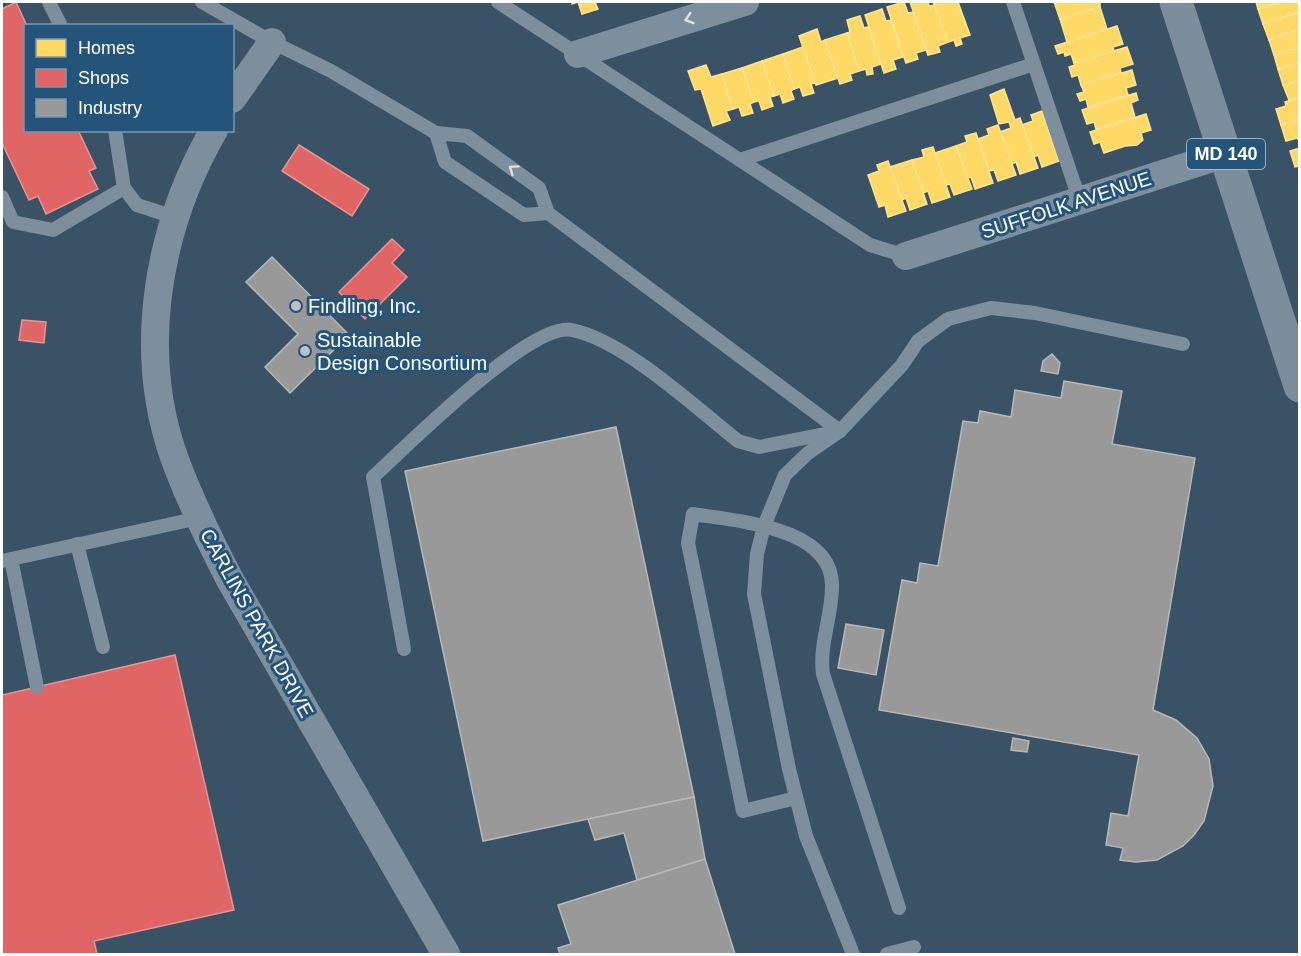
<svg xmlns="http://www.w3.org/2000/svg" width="1301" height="956" font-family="Arial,sans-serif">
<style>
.homes{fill:#ffd966;stroke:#ffe494;stroke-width:1.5}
.shops{fill:#e06666;stroke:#e99494;stroke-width:1.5}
.industry{fill:#999;stroke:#b8b8b8;stroke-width:1.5}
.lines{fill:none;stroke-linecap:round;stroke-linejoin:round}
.lane{stroke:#7d8e9d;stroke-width:14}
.street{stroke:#7d8e9d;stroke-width:28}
.primary{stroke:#7c8e9c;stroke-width:33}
.oneway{stroke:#dee3e6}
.poi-dot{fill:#bac2c9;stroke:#25547a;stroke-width:2}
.labels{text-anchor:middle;stroke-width:6;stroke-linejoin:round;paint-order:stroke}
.shield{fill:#25547a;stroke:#beccd7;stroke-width:1.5}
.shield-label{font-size:18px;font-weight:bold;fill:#fff}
.street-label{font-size:20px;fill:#fff;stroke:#25547a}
.poi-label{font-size:20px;fill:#fff;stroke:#25547a;text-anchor:start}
</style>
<rect width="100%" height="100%" fill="#395266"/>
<g class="homes">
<path d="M572 2H595L598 9 582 14 578 2 572 4Z"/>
<path d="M904 2 908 13 913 12 926 50 916 53 918 59 906 63 887 7Z"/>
<path d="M910 2H928L929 6 935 5 948 42 938 46 940 52 928 55Z"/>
<path d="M933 2H958L970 35 960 38 962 44 956 46 954 40 948 42Z"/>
<path d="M1054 2H1100V7L1060 19Z"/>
<path d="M1256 2H1282L1258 9Z"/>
<path d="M1282 2H1300V12L1263 24 1258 9Z"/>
<path d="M1100 7 1107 29 1067 42 1060 19Z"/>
<path d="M882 9 886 21 891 20 903 57 893 60 896 69 884 73 865 15Z"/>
<path d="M1300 12V29L1269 40 1263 24Z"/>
<path d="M860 16 864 28 868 27 881 64 872 67 873 74 867 75 866 69 859 71 847 33 850 32 847 20Z"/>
<path d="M1117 26 1123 44 1113 47 1114 51 1074 63 1071 54 1065 56 1064 52 1058 54 1055 46Z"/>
<path d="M817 29 821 42 825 40 838 78 816 85 799 36Z"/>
<path d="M1300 29V47L1274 55 1269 40Z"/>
<path d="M847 33 859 71 850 74 852 80 840 84 825 40Z"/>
<path d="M803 47 815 83 811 84 814 93 803 96 800 87 794 89 783 54Z"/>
<path d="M1127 47 1133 64 1120 68 1121 73 1081 85 1078 75 1072 77 1069 67 1075 65 1074 63Z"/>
<path d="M1300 47V62L1278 69 1274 55Z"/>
<path d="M783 54 794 89 791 91 794 99 783 103 780 94 774 96 762 61Z"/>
<path d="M762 61 774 96 770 97 773 106 762 110 759 101 754 102 742 68Z"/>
<path d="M1300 62V80L1283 85 1278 69Z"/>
<path d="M706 65 711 77 722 74 733 109 726 111 730 120 713 126 701 89 695 90 688 71Z"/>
<path d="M742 68 754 102 750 104 753 113 742 116 739 107 733 109 722 74Z"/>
<path d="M1132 70 1136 85 1126 88 1128 95 1088 107 1086 99 1080 101 1077 94 1084 92 1081 85Z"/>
<path d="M1300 80V97L1289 100 1283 85Z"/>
<path d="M1004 89 1015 120 1020 118 1038 168 1020 174 1016 162 1012 164 1000 132 1011 128 1009 122 999 124 990 95Z"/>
<path d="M1136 93 1138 100 1131 103 1135 117 1096 129 1094 122 1087 124 1082 110Z"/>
<path d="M1300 97V119L1281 125 1276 109 1286 106 1285 102Z"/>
<path d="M1042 111 1059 161 1042 167 1038 155 1034 157 1022 125 1033 121 1031 115Z"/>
<path d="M1146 114 1151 130 1141 133 1143 140 1137 145 1125 146 1104 153 1100 142 1094 144 1090 132Z"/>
<path d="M1300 119V142L1297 138 1286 141 1281 125Z"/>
<path d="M998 125 1016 175 998 181 994 170 989 171 978 139 989 135 987 129Z"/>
<path d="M976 133 993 183 975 189 971 177 968 178 956 146 967 142 965 136Z"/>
<path d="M956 146 972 189 954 195 950 184 946 185 935 153Z"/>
<path d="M933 147 950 197 932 203 928 191 923 193 912 160 924 157 922 150Z"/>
<path d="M1300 148V166L1295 167 1290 151Z"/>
<path d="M912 160 927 204 910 210 906 198 902 200 890 167Z"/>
<path d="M888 161 906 211 888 217 885 205 879 207 868 175 879 171 877 165Z"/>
</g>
<g class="shops">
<path d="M16 2 27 26 26 130H78L96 168 89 171 98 189 46 214 38 196 29 200 2 143V9Z"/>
<path d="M299 145 369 189 352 216 282 171Z"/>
<path d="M392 239 404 250 392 263 407 277 365 319 339 292Z"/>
<path d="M22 320 46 322 44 343 19 340Z"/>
<path d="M175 655 234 910 94 941 97 954H2V695Z"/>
</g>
<g class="industry">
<path d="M272 257 349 335 290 393 265 367 298 334 246 282Z"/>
<path d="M1052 354 1060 363 1058 374 1041 371 1043 361Z"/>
<path d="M1064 381 1122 391 1112 444 1195 458 1153 710 1176 720 1197 738 1209 759 1213 786 1204 821 1194 835 1183 846 1157 860 1136 862 1120 860 1123 848 1106 845 1111 813 1128 816 1139 755 879 710 902 580 917 583 920 563 938 566 963 421 978 423 980 411 1011 417 1015 390 1061 398Z"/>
<path d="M616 427 694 797 483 841 405 471Z"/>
<path d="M846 624 884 630 876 675 838 668Z"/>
<path d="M1013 738 1029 741 1027 752 1011 750Z"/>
<path d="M694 797 705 859 637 880 624 833 595 840 588 819Z"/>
<path d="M705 859 735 954H560L558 948 571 944 558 905Z"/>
</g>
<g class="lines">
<g class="lane">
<path d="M49 2 61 26"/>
<path d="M202 2 272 42 331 71 436 133"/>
<path d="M498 2 870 245 906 256"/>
<path d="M1013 2 1080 201"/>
<path d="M115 130 124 188 137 205 174 217"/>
<path d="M740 160 1034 64"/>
<path d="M2 197 13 222 53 230 124 188"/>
<path d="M548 213 524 215 445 162 436 133 467 136 539 188 548 213 840 431"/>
<path d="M77 544 103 647"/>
<path d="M11 559 37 687"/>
<path d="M2 561 199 518"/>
<path d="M404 649 373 477C406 447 531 321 572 330 625 341 695 407 738 441L759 447 835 432"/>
<path d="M796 798 743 811 688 543 693 514C736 521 834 527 832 587 832 616 819 644 823 674L899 908"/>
<path d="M853 954 806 836 789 769 754 594 757 554 764 526 785 475 808 453 840 431 902 365 918 341 948 319 991 308 1035 313 1183 344"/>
<path d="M887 954 914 947"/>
</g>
<g class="street">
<path d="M578 54 745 2"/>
<path d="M232 99 272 42"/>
<path d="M214 130C158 227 136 349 174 457 189 499 209 539 229 578L446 954"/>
<path d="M906 256 1225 154"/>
</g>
<path class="primary" d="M1176 2 1300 386"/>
</g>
<defs><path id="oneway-chevron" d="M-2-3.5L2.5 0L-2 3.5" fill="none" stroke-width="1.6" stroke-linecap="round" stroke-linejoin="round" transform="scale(1.5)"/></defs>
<g class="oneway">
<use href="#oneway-chevron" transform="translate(689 19) rotate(162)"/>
<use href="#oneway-chevron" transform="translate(513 169) rotate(-145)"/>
</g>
<g class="poi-dot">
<circle cx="296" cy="306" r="6"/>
<circle cx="305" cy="351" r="6"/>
</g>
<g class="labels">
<rect class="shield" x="1187" y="139" width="78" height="30" rx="4.5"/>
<g class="shield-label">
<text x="1226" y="160">MD 140</text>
</g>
<g class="street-label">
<text transform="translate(1066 205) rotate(-18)" y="7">SUFFOLK AVENUE</text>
<text transform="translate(257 623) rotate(61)" y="7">CARLINS PARK DRIVE</text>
</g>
<g class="poi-label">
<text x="308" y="313">Findling, Inc.</text>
<text x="317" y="347">Sustainable<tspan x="317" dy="23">Design Consortium</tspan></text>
</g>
</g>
<rect width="1301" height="956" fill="none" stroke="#ffffff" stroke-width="6"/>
<rect x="24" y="24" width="210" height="108" fill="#25547a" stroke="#7c98af" stroke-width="1.5"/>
<rect x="36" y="39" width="30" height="18" fill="#ffd966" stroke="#7c98af" stroke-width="1.5"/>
<text x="78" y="54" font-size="18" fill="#ffffff">Homes</text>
<rect x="36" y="69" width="30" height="18" fill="#e06666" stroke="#7c98af" stroke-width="1.5"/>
<text x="78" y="84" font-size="18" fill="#ffffff">Shops</text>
<rect x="36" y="99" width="30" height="18" fill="#999999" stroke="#7c98af" stroke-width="1.5"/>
<text x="78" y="114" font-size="18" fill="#ffffff">Industry</text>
</svg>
